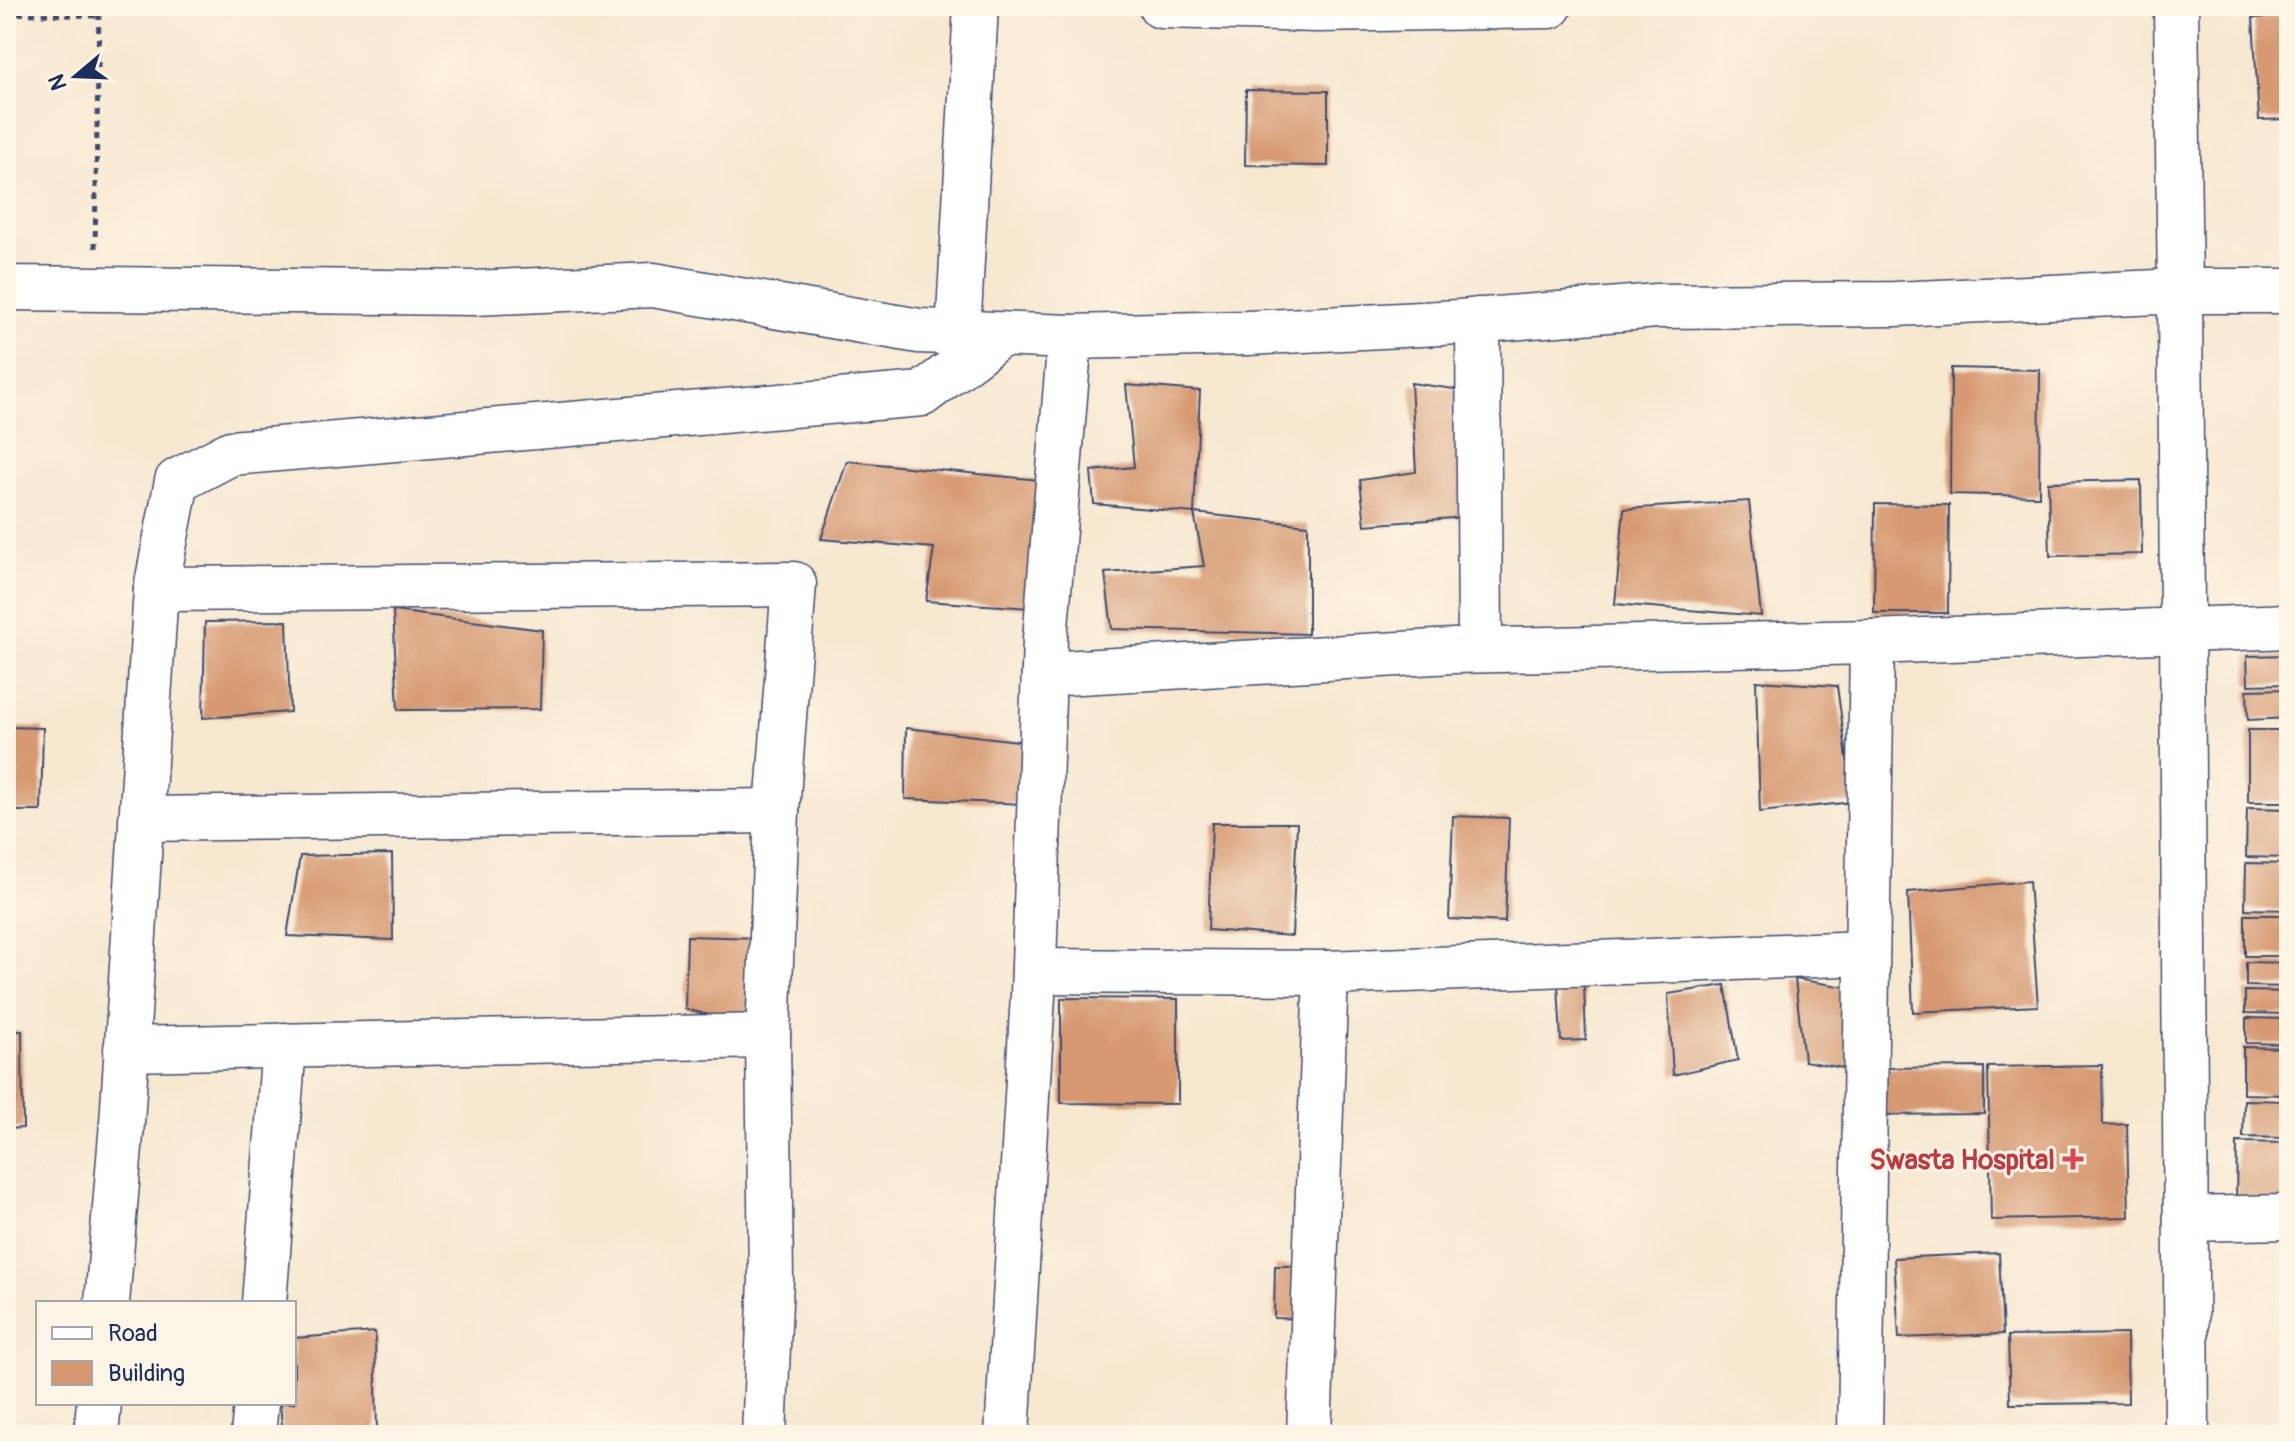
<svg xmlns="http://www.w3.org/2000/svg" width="2295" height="1441" font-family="Pangolin,sans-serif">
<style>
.building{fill:#d69971}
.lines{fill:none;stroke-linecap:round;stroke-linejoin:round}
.street-casing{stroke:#3c4b6f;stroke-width:47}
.secondary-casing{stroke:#3c4b6f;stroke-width:47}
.path{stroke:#3c4b6f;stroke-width:5;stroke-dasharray:6 6;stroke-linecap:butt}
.street{stroke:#fff;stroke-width:44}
.secondary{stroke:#fff;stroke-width:44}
.health-dot{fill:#e0444e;stroke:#fcf5e5;stroke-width:3}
.labels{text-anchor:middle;stroke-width:6;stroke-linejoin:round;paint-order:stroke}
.health-label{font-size:28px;font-weight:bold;fill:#be3a42;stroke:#fcf5e5;text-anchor:end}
</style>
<rect width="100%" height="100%" fill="#fcf5e5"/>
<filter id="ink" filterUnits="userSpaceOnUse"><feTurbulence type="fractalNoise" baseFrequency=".0125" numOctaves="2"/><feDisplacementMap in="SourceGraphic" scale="16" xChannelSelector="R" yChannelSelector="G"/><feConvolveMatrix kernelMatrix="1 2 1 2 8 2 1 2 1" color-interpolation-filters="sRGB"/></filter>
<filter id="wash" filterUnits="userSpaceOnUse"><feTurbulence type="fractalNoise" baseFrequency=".006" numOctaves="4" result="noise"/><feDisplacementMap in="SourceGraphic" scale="32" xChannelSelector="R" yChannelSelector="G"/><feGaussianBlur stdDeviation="1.8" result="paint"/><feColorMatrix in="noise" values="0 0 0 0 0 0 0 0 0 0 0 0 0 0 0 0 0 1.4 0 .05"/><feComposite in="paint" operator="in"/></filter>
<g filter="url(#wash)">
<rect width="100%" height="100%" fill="#f7e8d0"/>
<g id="blocks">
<g class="building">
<path d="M2289 15V119L2259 120 2253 18Z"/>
<path d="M1246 90 1328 91V166L1245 165Z"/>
<path d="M1951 368 2040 370 2039 496 1950 494Z"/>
<path d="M1411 383 1469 391 1465 517 1365 525 1360 480 1416 472Z"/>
<path d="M1126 385 1200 391 1194 513 1094 504 1091 471 1134 467Z"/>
<path d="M847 461 1049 481 1031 608 926 601 934 548 821 539Z"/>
<path d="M2141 480 2142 554 2050 556 2048 482Z"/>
<path d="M1749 501 1761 616 1615 604 1624 509Z"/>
<path d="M1875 504 1949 505 1948 613H1874Z"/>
<path d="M1194 513 1308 525V634L1112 629 1105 573 1204 566Z"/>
<path d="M393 611 542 630 540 709 398 710Z"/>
<path d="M287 621 290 712 203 718 205 622Z"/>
<path d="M2289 655V684L2248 685 2247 656Z"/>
<path d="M1756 681 1837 686 1853 802 1760 812Z"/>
<path d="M2289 689V718L2248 720 2247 690Z"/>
<path d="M6 727 43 728 41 811H6Z"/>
<path d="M906 728 1027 742 1024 804 905 799Z"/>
<rect x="2248" y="730" width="41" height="72"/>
<path d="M2247 808 2289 809V858L2246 857Z"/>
<path d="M1453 816 1509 818 1505 922 1449 919Z"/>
<path d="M1212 823H1297L1292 936 1208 930Z"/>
<path d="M392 854 393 940 287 936 300 856Z"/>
<path d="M2246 863 2289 864V910L2245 909Z"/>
<path d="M2029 881 2038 1006 1913 1012 1908 892Z"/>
<rect x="2245" y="915" width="44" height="41"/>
<path d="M687 936 760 938 754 1026 685 1009Z"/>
<path d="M2246 962 2289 963V987L2246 986Z"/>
<path d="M1795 979 1852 988 1849 1069 1804 1061Z"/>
<path d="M1584 982 1586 1040 1561 1041 1558 983Z"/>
<path d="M1725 985 1738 1060 1673 1075 1668 994Z"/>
<path d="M2245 991 2289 992V1014L2245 1013Z"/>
<path d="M1061 998 1178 999V1104L1061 1103Z"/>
<path d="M2246 1018 2289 1019V1044L2246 1043Z"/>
<path d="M6 1031H22L23 1128 6 1129Z"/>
<path d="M2243 1047 2289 1048V1095L2243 1094Z"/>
<path d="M2102 1065 2103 1125 2127 1124 2129 1217 1991 1220 1988 1067Z"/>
<path d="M1984 1067V1114L1869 1115V1068Z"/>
<path d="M2244 1100 2289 1101V1138L2243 1137Z"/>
<path d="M2237 1142 2289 1143V1203L2236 1202Z"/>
<path d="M1999 1253 2003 1334 1899 1338 1894 1258Z"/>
<path d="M1275 1266H1304L1303 1319 1274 1318Z"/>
<path d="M375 1332 377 1435H283L280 1403H294V1338Z"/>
<path d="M2127 1334 2128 1403 2010 1404 2008 1336Z"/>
</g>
</g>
</g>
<g filter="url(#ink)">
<use href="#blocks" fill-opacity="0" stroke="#3c4b6f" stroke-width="2"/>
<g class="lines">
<defs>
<g id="street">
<path d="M1161 6 1318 10 1550 6"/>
<path d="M6 288 474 293 653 285 919 331 1070 337 1247 333 1459 322 1657 306 1895 304 2180 291 2187 1435"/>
<path d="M1478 320 1480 650"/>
<path d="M958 333 976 6"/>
<path d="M156 589 794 584 777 811 768 1036 771 1280 764 1435"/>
<path d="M1044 674 1453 651 1872 642"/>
<path d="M141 819 777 811"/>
<path d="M1034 971 1326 973 1867 953"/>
<path d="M126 1049 768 1036"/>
<path d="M2186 1219 2289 1217"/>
<path d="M107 1303 122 1123 156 589 177 481 231 453 922 394 999 336"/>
<path d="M264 1303 284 1045"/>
<path d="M96 1435 99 1403"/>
<path d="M253 1435 256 1403"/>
<path d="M1007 1435 1033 995 1045 639 1070 337"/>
<path d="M1309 1435 1326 973"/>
<path d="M1860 1435 1872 642 2289 626"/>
</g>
<path id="secondary" d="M2176 6 2180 291H2289"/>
</defs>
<use href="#street" class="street-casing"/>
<use href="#secondary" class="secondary-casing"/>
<g class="path">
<path d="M6 13 98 16"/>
<path d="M95 248 99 6"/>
</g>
<use href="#street" class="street"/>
<use href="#secondary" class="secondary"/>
</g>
</g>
<path class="health-dot" d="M2069 1147h8v8h8v8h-8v8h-8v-8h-8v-8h8z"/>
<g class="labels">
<g class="health-label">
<text x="2055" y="1169">Swasta Hospital</text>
</g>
</g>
<rect width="2295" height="1441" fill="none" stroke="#fcf5e5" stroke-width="32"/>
<rect x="36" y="1301" width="260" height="104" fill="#fcf5e5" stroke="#a2a6af" stroke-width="2"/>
<rect x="52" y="1327" width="40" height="12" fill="#ffffff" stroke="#a2a6af" stroke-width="2"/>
<text x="108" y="1341" font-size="24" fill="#1b2f5e">Road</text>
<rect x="52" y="1361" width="40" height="24" fill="#d69971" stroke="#a2a6af" stroke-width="2"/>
<text x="108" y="1381" font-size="24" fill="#1b2f5e">Building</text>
<g transform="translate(76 76) rotate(251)" stroke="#fcf5e5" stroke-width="6" paint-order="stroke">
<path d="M0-6L14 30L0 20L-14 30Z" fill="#1b2f5e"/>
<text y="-12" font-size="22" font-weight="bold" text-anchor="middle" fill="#1b2f5e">N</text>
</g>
</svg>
